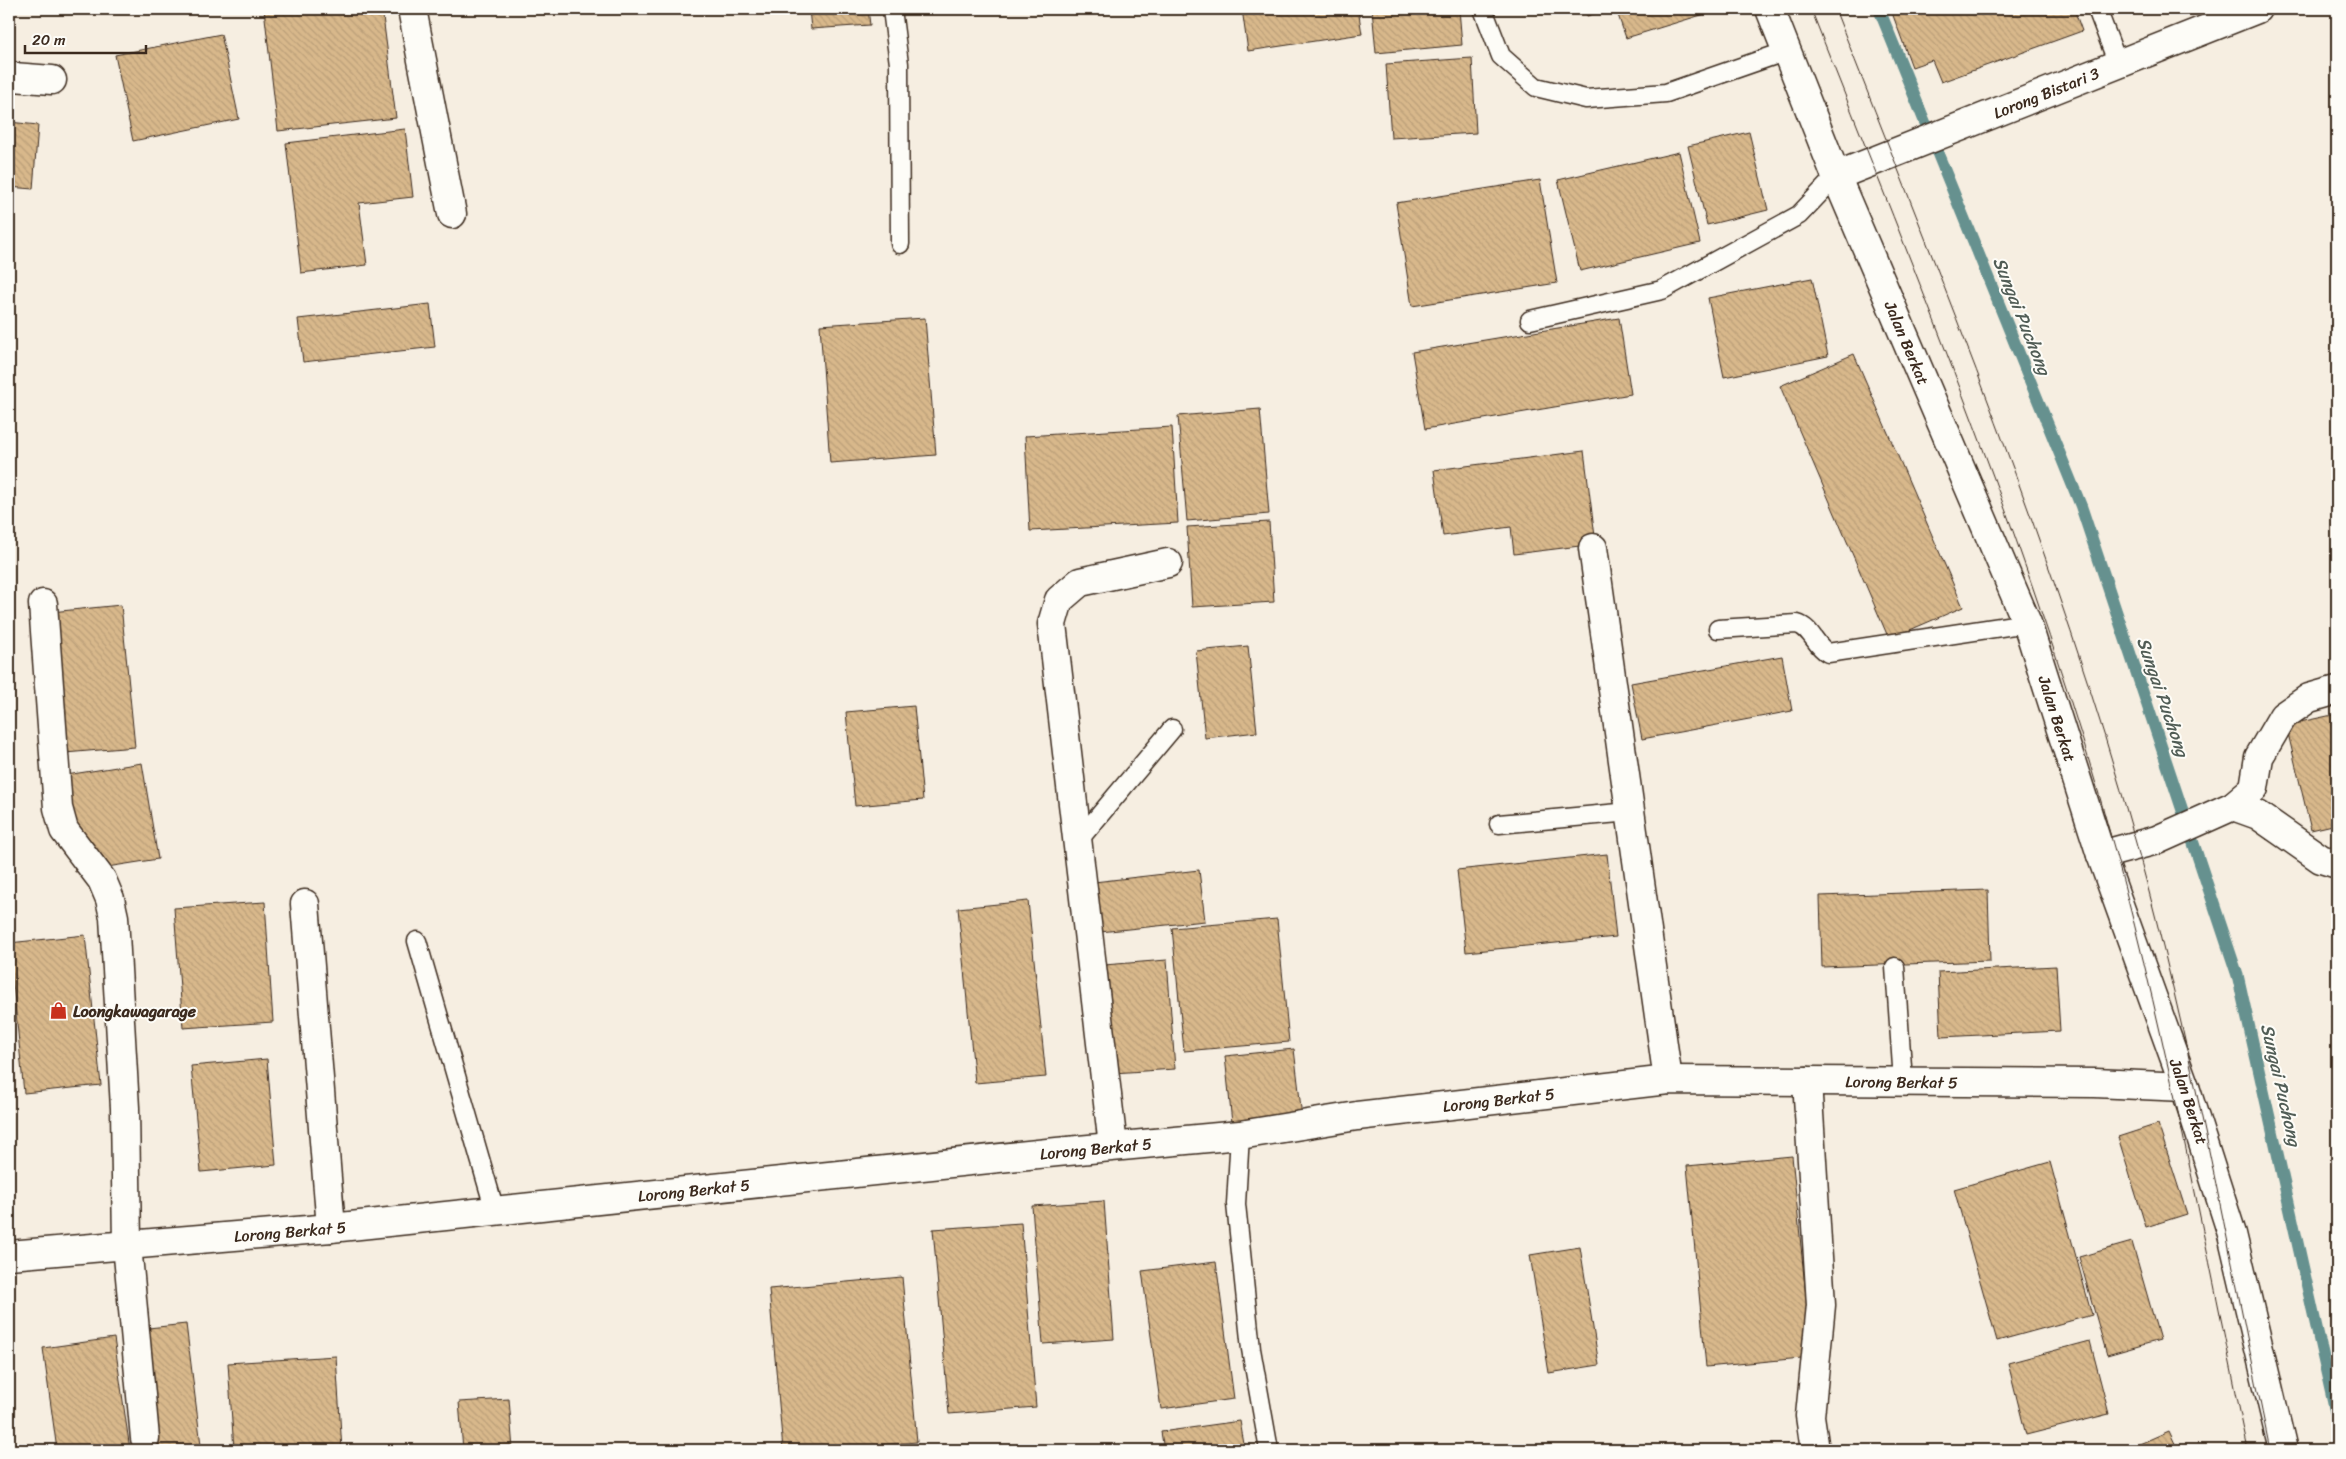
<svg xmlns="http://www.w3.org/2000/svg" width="2346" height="1459" font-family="Sriracha,sans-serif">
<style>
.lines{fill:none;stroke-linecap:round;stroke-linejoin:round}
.stream{stroke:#66918f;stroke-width:12}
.building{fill:url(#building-back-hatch);stroke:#3b2a1e}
.service-casing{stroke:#3b2a1e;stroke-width:21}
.minor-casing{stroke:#3b2a1e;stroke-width:31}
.tertiary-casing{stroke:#3b2a1e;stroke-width:31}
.service{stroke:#fdfcf7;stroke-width:18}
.minor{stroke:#fdfcf7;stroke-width:28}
.tertiary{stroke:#fdfcf7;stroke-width:28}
.tram{stroke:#3b2a1e;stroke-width:1}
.labels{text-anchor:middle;stroke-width:4;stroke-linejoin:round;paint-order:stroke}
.street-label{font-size:16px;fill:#3b2a1e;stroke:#fdfcf7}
.poi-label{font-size:16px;font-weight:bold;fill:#3b2a1e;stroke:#fdfcf7;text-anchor:start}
.water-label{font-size:18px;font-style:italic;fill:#515d56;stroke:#fdfcf7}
</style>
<defs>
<pattern id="building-back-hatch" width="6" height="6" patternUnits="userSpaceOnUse" patternTransform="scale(1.25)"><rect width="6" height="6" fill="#d8b88b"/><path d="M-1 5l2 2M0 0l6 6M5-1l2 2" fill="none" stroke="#ba9e78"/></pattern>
</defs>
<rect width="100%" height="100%" fill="#f6eee1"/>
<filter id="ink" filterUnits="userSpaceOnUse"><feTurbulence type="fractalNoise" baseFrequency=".02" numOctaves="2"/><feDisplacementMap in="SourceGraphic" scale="10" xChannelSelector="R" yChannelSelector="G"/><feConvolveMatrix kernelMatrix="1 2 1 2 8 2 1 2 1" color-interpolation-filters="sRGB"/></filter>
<g filter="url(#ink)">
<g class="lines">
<path class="stream" d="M1879 9 2081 506 2238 977 2337 1419"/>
</g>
<g class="building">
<path d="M264 9H382L396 118 278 131Z"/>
<path d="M809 9H868L870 25 811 29Z"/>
<path d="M1242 9H1358L1362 34 1248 51Z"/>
<path d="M1372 9H1459L1462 45 1376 53Z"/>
<path d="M1585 9H1612L1587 16Z"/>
<path d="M1616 9H1706L1708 13 1626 38Z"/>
<path d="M1895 9H2074L2082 31 1941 82 1932 60 1912 67 1891 10Z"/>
<path d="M221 34 239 119 133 141 115 55Z"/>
<path d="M1472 58 1476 133 1391 138 1386 64Z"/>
<path d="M9 122 38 125 33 189 9 187Z"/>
<path d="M405 129 413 197 359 203 367 265 301 273 286 143Z"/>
<path d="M1749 132 1768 210 1707 225 1688 146Z"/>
<path d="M1679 152 1700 243 1580 271 1558 180Z"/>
<path d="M1540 180 1557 283 1412 306 1396 203Z"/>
<path d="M1812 278 1828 356 1724 377 1708 298Z"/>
<path d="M430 304 435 347 303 362 298 319Z"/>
<path d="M925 318 936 455 830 463 820 325Z"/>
<path d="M1619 318 1631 394 1425 429 1412 352Z"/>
<path d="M1854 354 1963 607 1889 639 1780 386Z"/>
<path d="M1260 409 1269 514 1187 521 1178 416Z"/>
<path d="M1172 427 1178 523 1030 531 1025 436Z"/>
<path d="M1584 451 1596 544 1514 554 1511 527 1443 536 1434 470Z"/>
<path d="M1269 522 1274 602 1192 607 1187 527Z"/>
<path d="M121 605 135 747 65 753 51 612Z"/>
<path d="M1248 646 1257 732 1205 738 1196 651Z"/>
<path d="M1782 656 1792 711 1642 739 1631 683Z"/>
<path d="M914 706 923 800 855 806 846 712Z"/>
<path d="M2337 714V824L2311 830 2286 725Z"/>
<path d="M142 763 158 859 75 872 60 776Z"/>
<path d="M1607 854 1616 937 1466 952 1457 870Z"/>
<path d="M1199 870 1205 921 1100 932 1094 882Z"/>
<path d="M1988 890 1990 961 1822 967 1820 896Z"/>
<path d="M1028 901 1046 1077 975 1083 958 908Z"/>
<path d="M265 902 273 1022 183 1028 174 908Z"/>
<path d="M1277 919 1289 1042 1184 1051 1172 928Z"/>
<path d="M85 935 101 1085 24 1093 9 943Z"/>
<path d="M1167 960 1175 1069 1113 1073 1104 965Z"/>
<path d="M2056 966 2060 1031 1941 1037 1938 972Z"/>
<path d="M2337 1013V1031L2331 1016Z"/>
<path d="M1294 1049 1302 1117 1232 1123 1225 1056Z"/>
<path d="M267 1059 276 1165 201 1172 191 1066Z"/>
<path d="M2337 1105V1123L2331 1107Z"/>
<path d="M2158 1124 2187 1214 2146 1227 2118 1137Z"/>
<path d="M1792 1156 1812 1357 1706 1367 1687 1166Z"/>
<path d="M2050 1162 2092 1315 1997 1341 1954 1189Z"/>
<path d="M1104 1201 1114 1339 1043 1344 1032 1206Z"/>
<path d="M1021 1223 1036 1407 949 1414 933 1229Z"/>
<path d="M2132 1242 2160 1340 2107 1355 2079 1257Z"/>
<path d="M1580 1247 1599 1365 1549 1373 1530 1255Z"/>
<path d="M1216 1262 1234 1399 1161 1409 1142 1271Z"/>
<path d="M902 1277 917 1442 819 1450H783L769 1289Z"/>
<path d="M186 1324 201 1445 154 1450 139 1329Z"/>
<path d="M114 1338 130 1450H57L43 1348Z"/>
<path d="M2090 1341 2109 1414 2026 1435 2008 1363Z"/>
<path d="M336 1356 342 1450H234L228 1363Z"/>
<path d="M509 1399 513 1450H463L459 1402Z"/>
<path d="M1240 1421 1245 1450H1164L1161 1432Z"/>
<path d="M2169 1431 2178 1450H2126Z"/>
</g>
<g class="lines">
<defs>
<g id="service">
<path d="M892 9 899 64 900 244"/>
<path d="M1483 9 1501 56 1536 87 1586 99 1666 93 1787 51"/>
<path d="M2097 9 2118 64"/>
<path d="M1530 320 1662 290 1799 215 1836 176"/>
<path d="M1718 629 1797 624C1812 628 1814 645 1828 653L2027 623"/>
<path d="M1499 824 1630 812"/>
<path d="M1077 842 1172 729"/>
<path d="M417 941 495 1211"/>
<path d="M1895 967 1903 1081"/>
<path d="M1240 1135 1236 1204 1251 1349 1269 1450"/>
</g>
<g id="minor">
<path d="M412 9 452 214"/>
<path d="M9 75 13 77 52 80"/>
<path id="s1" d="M1836 176 2257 9"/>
<path d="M1593 548 1668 1080"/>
<path d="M43 604 58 808 64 830 102 880 110 899 114 917 125 1108 127 1245 145 1438"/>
<path d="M2233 806 2258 815 2321 859 2337 864"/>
<path d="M2101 855 2157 840 2233 806 2254 788 2259 757 2283 716 2309 698 2337 690"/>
<path d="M305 904 331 1228"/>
<path d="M1807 1081 1821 1305 1810 1416 1815 1450"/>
<path d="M1113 1146 1052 624 1059 600 1080 582 1168 563"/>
<path id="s2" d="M9 1255 331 1228 1057 1152 1240 1135 1357 1116 1668 1080 2095 1083 2185 1087"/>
</g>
<g id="tertiary">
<path id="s3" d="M1770 9 1836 176 2027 623 2101 855 2185 1087 2232 1234 2283 1450"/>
</g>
</defs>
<use href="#service" class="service-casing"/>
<use href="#minor" class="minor-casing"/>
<use href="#tertiary" class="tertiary-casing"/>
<use href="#service" class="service"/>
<use href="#minor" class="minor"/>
<use href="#tertiary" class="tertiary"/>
<g class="tram">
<path d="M1811 9C1920 286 2036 562 2115 851 2169 1048 2206 1250 2248 1450"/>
<path d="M1835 9C1942 284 2057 558 2136 843 2191 1043 2228 1247 2270 1450"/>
</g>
</g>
</g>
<defs>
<symbol id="shop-bare" viewBox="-9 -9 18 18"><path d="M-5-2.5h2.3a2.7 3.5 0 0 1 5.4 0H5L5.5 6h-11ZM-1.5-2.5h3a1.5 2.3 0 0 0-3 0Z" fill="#c8321e" stroke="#fdfcf7" stroke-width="2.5" paint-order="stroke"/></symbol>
</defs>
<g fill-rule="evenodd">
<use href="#shop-bare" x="46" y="998" width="25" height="25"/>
</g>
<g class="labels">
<g class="street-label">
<text dy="6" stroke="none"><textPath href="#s1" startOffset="226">Lorong Bistari 3</textPath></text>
<text dy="6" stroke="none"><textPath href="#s3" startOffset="361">Jalan Berkat</textPath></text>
<text dy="6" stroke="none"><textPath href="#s3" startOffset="766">Jalan Berkat</textPath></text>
<text dy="6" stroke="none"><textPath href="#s2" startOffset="1902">Lorong Berkat 5</textPath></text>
<text dy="6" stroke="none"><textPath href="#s2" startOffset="1498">Lorong Berkat 5</textPath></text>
<text dy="6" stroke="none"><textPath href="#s3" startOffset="1171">Jalan Berkat</textPath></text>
<text dy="6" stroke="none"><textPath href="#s2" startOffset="1092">Lorong Berkat 5</textPath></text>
<text dy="6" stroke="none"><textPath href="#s2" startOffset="688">Lorong Berkat 5</textPath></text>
<text dy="6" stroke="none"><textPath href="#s2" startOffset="282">Lorong Berkat 5</textPath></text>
</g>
<g class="poi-label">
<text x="73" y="1017">Loongkawagarage</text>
</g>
<g class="water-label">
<text transform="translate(2022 316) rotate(68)" y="6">Sungai Puchong</text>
<text transform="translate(2163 697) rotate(71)" y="6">Sungai Puchong</text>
<text transform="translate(2281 1085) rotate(77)" y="6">Sungai Puchong</text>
</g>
</g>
<rect width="2346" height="1459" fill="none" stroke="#fdfcf7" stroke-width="30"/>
<rect x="15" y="15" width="2316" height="1429" fill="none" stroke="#3b2a1e" stroke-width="2" filter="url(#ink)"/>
<path d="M25 45v8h121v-8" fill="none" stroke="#3b2a1e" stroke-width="2.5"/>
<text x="32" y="45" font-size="15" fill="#3b2a1e" stroke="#fdfcf7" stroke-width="4" paint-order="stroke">20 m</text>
</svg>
